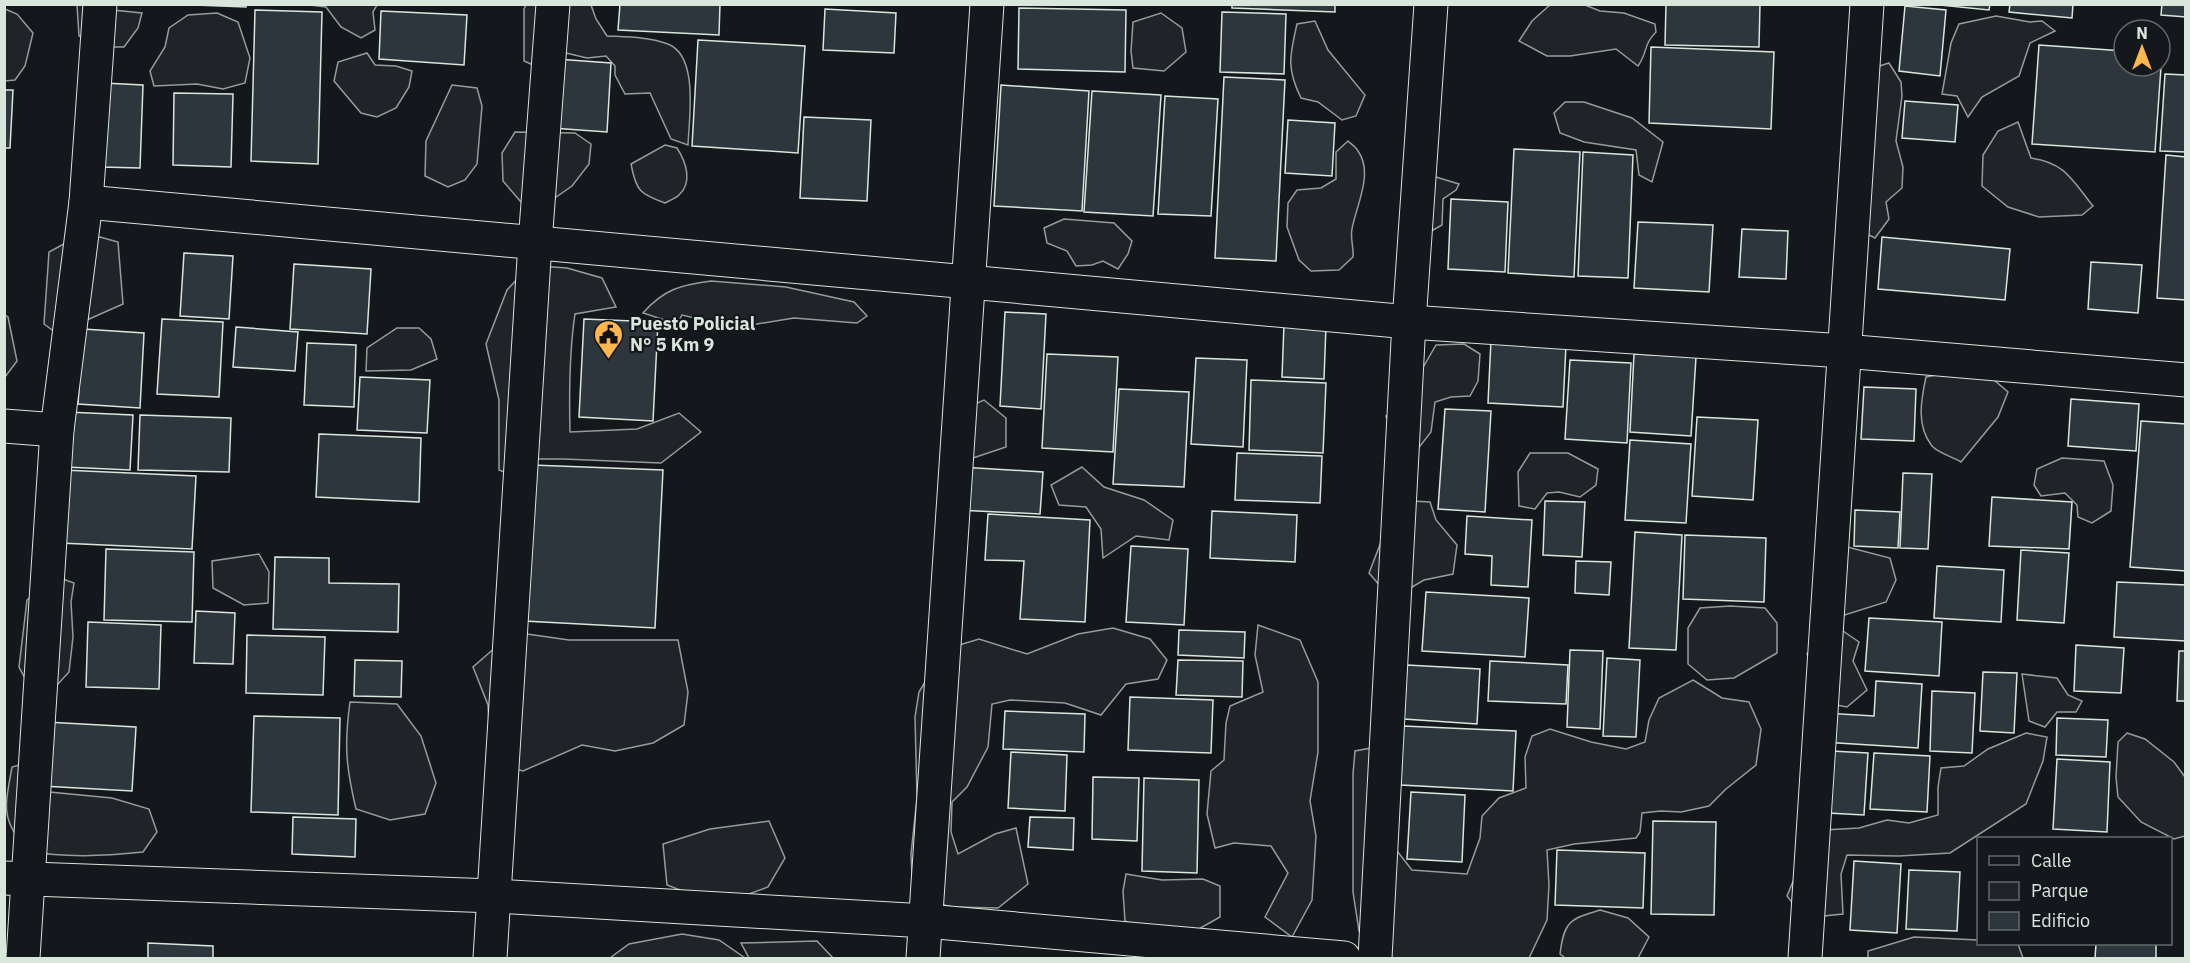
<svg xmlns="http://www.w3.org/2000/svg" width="2190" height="963" font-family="'IBM Plex Sans',sans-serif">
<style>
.green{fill:#202428;stroke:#939e99;stroke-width:1.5}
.building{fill:#2c363c;stroke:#d8e6dc;stroke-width:1.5}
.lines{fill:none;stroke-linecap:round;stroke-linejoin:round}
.minor-casing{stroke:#d8e6dc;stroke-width:35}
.minor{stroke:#14181c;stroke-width:33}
.labels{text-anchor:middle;stroke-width:4.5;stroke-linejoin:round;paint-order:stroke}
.poi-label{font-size:18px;font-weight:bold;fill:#d8e6dc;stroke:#14181c;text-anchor:start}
</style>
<rect width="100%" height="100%" fill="#14181c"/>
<g class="green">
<path d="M1551 4 1585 5 1600 11 1624 13 1655 24 1656 32C1643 45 1648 52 1638 66L1616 49 1570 56H1547L1519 41 1532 21Z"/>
<path d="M77 5H113V10L142 13 138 28 124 47H102L79 36Z"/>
<path d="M310 5H377L373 12 375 30 361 38 341 27 326 7Z"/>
<path d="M526 5H591L596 19 607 36C627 37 650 37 668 44 699 56 689 119 688 145L671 139 650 93 625 94 615 75V66L606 56 587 58 566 53 551 54 540 68 524 61V9Z"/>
<path d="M5 9 17 14 33 33 25 66 15 80 5 81Z"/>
<path d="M217 13 238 22 250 58 245 83 223 89 197 84 154 86 150 71 165 47 169 28 188 15Z"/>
<path d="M1161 13 1182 28 1186 52 1164 71 1133 68 1131 51 1133 22Z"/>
<path d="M1996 16 2030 22 2042 21 2055 31 2030 43 2019 76 1982 97 1968 117 1957 96 1942 94 1951 43 1959 24Z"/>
<path d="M1315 21 1328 50 1365 95 1356 116 1342 120 1318 102 1301 98C1286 68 1290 55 1297 24Z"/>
<path d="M367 53 375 65 396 66 412 71 409 87 396 108 377 117 361 113 334 81 338 62Z"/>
<path d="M1889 63 1901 82 1902 96 1896 141 1903 167 1902 188 1886 202 1889 219 1875 238 1859 230 1864 71Z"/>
<path d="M452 85 477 88 482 106 477 164 465 180 448 187 425 176 426 141Z"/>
<path d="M1565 102H1584L1632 118 1663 142 1652 182 1639 175 1636 150 1584 142 1560 133 1554 113Z"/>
<path d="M2018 122 2031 158C2066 163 2072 180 2093 206L2082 215 2039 217 2008 207 1982 186 1983 155 1998 131Z"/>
<path d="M515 132 575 133 591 144 589 164 572 186 546 204 521 202 503 181 502 153Z"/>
<path d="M1348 141C1351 144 1356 147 1358 151 1374 173 1356 206 1352 229 1350 238 1354 248 1353 257L1339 270 1311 271 1299 260 1287 227 1288 203 1297 190 1321 188 1336 179V152Z"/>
<path d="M665 145 677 148C686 162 693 182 679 195 676 198 669 201 665 203 640 194 636 191 631 164Z"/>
<path d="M1416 177H1436L1459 184 1456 190 1443 199 1442 225 1426 234Z"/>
<path d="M1064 219 1114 223 1132 241 1128 254 1118 269 1103 261 1092 265 1076 266 1067 251 1047 243 1044 228Z"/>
<path d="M100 237 118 242 123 304 87 320 63 338 44 324 49 252 71 240Z"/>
<path d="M539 266 567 268 602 278 616 307 575 314C569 354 569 392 570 432L637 429 679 413 701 432 661 463 563 459H535L519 478 499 470V400L486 344 507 290 521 275Z"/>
<path d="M711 281 786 287 854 302 867 316 857 323 794 318 757 324H720L682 315 677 324 643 313C664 289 681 285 711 281Z"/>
<path d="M5 315 8 317 17 361 5 377Z"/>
<path d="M397 328H419L431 339 437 359 411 370 366 371 367 348Z"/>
<path d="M1464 344 1480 354 1478 381 1470 396 1451 397 1435 402 1431 432 1417 450 1397 447 1386 416 1415 396 1421 371 1436 345Z"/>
<path d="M1941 374H1987L2008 392 1998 417 1961 462C1953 457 1938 453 1932 446 1916 426 1921 400 1926 377Z"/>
<path d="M984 400 1006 418V447L967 460 951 414Z"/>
<path d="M1530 453H1568L1598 469 1596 485 1580 497 1559 492 1547 493 1535 509 1519 506 1518 472Z"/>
<path d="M2062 458 2104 461 2113 485 2111 511 2092 523 2078 517 2077 505 2065 493 2041 496 2034 485 2037 469Z"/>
<path d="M1082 467 1104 487 1144 500 1173 520 1169 540 1136 536 1103 558 1101 529 1086 507 1059 505 1051 485Z"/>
<path d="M1394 500 1430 502 1436 520 1457 545 1453 574 1424 580 1407 590 1387 594 1369 573 1381 542Z"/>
<path d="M1832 543 1890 558 1896 580 1886 602 1832 619Z"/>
<path d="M259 554 269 572 268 603 244 605 213 588 212 561Z"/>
<path d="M54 576 74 583 71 602 73 637 69 672 47 696 33 693 19 667 27 600Z"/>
<path d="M1730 606 1765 608 1777 623V653L1734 678 1707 680 1688 664V628L1700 608Z"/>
<path d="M1258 625 1300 640 1318 682V752L1310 801 1316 836 1312 900 1292 937 1265 917 1288 873 1271 846 1234 843 1215 848 1207 814 1211 771 1224 760 1226 723 1230 706 1263 692 1255 655Z"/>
<path d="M1113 628 1150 639 1167 660 1158 679 1126 684 1101 715 1065 703 1010 700 992 704 988 747 967 787 952 802 951 832 958 854 995 834 1016 828 1028 884 998 908 953 907 913 898 911 854 917 798 915 717 919 692 934 667 956 646 979 639 1027 654 1078 634Z"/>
<path d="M1843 631 1859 642 1853 661 1867 690 1847 707 1826 703 1807 654 1820 639Z"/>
<path d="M513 632 569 640H678L688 692 684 725 653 743 615 751 582 745 523 771 491 762 488 705 473 667Z"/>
<path d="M2022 674 2057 678 2068 695 2082 701 2076 712H2057L2045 727 2029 721Z"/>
<path d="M1693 680 1722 698 1749 702 1761 729 1756 765 1726 789 1709 806 1681 812 1661 811 1642 813 1640 832 1636 838 1574 844 1547 850 1549 885 1547 920 1529 958H1377L1359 931 1353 892V774L1355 751 1388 745 1397 851 1412 870 1467 874 1480 838 1482 816 1499 798 1526 788 1525 757 1532 736 1550 729 1591 742 1626 749 1645 742 1649 720 1659 698Z"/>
<path d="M350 702 397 704 421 736 436 783 425 814 390 820 356 809C346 767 344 745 350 702Z"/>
<path d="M2026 733 2047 737 2043 761 2026 804 1950 853 1899 856 1847 855 1841 874 1843 914 1804 918 1787 896 1794 879 1824 830 1859 828 1887 820 1909 823 1938 815V787L1941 768 1964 766 1988 749Z"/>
<path d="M2127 733 2145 739 2174 762 2185 777V836L2174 839 2141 822 2118 797 2116 777 2118 742Z"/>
<path d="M37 760 39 791 112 798 149 809 157 832 143 852C103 856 66 858 27 851 0 817 5 807 12 767Z"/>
<path d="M769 821 785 858 768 887 719 905 667 885 663 844 710 829Z"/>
<path d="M1126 874 1162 880 1203 879 1220 886V917L1190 934H1154L1125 921 1123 891Z"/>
<path d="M1600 910 1628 918 1649 937 1638 958H1565L1560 954C1564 921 1570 919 1600 910Z"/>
<path d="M682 934 719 940 745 958H610L629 944Z"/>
<path d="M1914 937 1978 940V944H2018L2023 958H1868V951Z"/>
<path d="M817 941 833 958H749L741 943Z"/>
</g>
<g class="building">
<path d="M168 4H246V7Z"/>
<path d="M620 4H720L719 35 618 30Z"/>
<path d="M1232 4H1335V12L1232 8Z"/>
<path d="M1666 4H1760L1759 47 1665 45Z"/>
<path d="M1930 4H1990L1989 10Z"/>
<path d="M2010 4H2073L2072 18 2009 12Z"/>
<path d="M2162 4H2186V17L2161 15Z"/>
<path d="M1905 6 1946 10 1940 76 1899 71Z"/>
<path d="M1019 8 1126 10 1125 72 1018 69Z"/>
<path d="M825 9 896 13 894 53 823 50Z"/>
<path d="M255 10 322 12 318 164 251 161Z"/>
<path d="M381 11 467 15 464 65 379 59Z"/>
<path d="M1222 12 1286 14 1284 74 1220 72Z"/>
<path d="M698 40 805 46 798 153 692 146Z"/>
<path d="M2039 45 2124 51V66H2160L2162 53 2155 152 2032 144Z"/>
<path d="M1651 47 1774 52 1771 129 1649 123Z"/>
<path d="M556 59 611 63 607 132 552 128Z"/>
<path d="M2165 74 2186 75V152L2160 151Z"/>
<path d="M1224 77 1285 80 1276 261 1215 258Z"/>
<path d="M104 83 143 85 140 168 101 167Z"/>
<path d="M1001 85 1089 91 1082 211 994 206Z"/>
<path d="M4 90H13L10 148H4Z"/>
<path d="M1092 91 1161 95 1153 216 1084 212Z"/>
<path d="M174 93 233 94 231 167 173 165Z"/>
<path d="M1165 96 1218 99 1211 216 1158 214Z"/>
<path d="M1905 101 1958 105 1955 142 1902 138Z"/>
<path d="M804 117 871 120 867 201 800 198Z"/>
<path d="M1288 120 1335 123 1332 176 1285 173Z"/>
<path d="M1514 149 1580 152 1574 277 1508 273Z"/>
<path d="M1583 152 1633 155 1628 278 1578 276Z"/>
<path d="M2166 155 2186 157V300L2157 298Z"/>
<path d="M1451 199 1508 202 1505 272 1448 269Z"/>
<path d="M1638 222 1713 225 1709 292 1634 288Z"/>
<path d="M1742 229 1788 231 1786 279 1739 277Z"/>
<path d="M1882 237 2010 249 2005 300 1878 289Z"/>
<path d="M184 253 233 256 229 319 180 316Z"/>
<path d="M2091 262 2142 265 2138 313 2088 309Z"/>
<path d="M294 264 371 269 367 334 290 329Z"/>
<path d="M1005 312 1046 314 1041 409 1000 406Z"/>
<path d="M162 319 223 322 219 397 157 394Z"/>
<path d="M584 319 658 322 653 421 579 417Z"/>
<path d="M1284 324 1326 326 1324 379 1282 377Z"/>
<path d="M236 327 298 332 295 371 233 367Z"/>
<path d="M83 329 144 333 140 408 78 404Z"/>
<path d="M1491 340 1566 345 1563 407 1488 403Z"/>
<path d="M307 343 356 345 354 407 304 405Z"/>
<path d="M1047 354 1118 357 1113 452 1042 448Z"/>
<path d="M1634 354 1696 357 1691 436 1630 432Z"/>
<path d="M1196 358 1247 360 1243 447 1191 444Z"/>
<path d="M1570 360 1631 363 1627 443 1565 439Z"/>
<path d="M360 377 430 380 427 433 357 430Z"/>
<path d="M1251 380 1326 383 1323 453 1249 450Z"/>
<path d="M1864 387 1916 389 1914 441 1861 439Z"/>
<path d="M1119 389 1189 392 1184 487 1113 484Z"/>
<path d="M2071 399 2139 404 2136 451 2068 446Z"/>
<path d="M1445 409 1491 411 1485 512 1438 509Z"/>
<path d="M67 412 133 415 130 470 65 467Z"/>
<path d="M140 415 231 418 229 472 138 470Z"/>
<path d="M1697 417 1758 420 1753 500 1692 496Z"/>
<path d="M2141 421 2186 424V571L2130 567Z"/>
<path d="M319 434 421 438 419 502 316 497Z"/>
<path d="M1630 440 1691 444 1686 523 1625 520Z"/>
<path d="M1237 453 1322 456 1320 503 1235 500Z"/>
<path d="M532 465 663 470 655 628 524 621Z"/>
<path d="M960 467 1043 472 1040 514 957 510Z"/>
<path d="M63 470 196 476 192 549 60 543Z"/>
<path d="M1903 473 1932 474 1928 549 1900 548Z"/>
<path d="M1992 497 2072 502 2069 549 1989 546Z"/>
<path d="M1545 501 1585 502 1582 557 1543 555Z"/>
<path d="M1855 510 1900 512 1898 548 1854 546Z"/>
<path d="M1212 511 1297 515 1295 562 1210 558Z"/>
<path d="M988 514 1090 520 1085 622 1020 619 1024 561 985 560Z"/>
<path d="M1467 516 1532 520 1528 587 1491 585 1492 556 1465 554Z"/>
<path d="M1635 532 1682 535 1676 650 1629 648Z"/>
<path d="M1685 535 1766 538 1764 602 1683 599Z"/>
<path d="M1131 546 1188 549 1184 625 1126 622Z"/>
<path d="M106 549 194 552 192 622 104 620Z"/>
<path d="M2021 550 2069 553 2064 623 2017 620Z"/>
<path d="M275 557 329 558V583L399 584 398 632 273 629Z"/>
<path d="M1576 561 1611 562 1609 595 1575 593Z"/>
<path d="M1937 566 2004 570 2001 622 1934 618Z"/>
<path d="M2117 582 2186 585V641L2114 637Z"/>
<path d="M1426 592 1529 598 1525 657 1422 651Z"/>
<path d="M196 611 235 613 233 664 194 663Z"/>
<path d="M1869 618 1942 622 1939 676 1865 671Z"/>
<path d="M88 622 161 625 159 689 86 687Z"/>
<path d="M1179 630 1245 632 1244 658 1178 655Z"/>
<path d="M247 635 325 637 323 695 246 693Z"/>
<path d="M2076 645 2124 648 2121 693 2074 691Z"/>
<path d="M1570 650 1603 651 1600 729 1567 727Z"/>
<path d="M2179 651H2186V701H2177Z"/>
<path d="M1607 658 1640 660 1636 737 1603 736Z"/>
<path d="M355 660 402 661 401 697 354 696Z"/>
<path d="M1178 660 1243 661 1242 697 1176 695Z"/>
<path d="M1490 661 1568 665 1566 704 1488 701Z"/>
<path d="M1407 665 1480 669 1477 724 1404 719Z"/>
<path d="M1983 672 2017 673 2014 733 1980 731Z"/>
<path d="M1876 681 1922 684 1918 748 1822 742 1824 713 1874 716Z"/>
<path d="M1932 691 1975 693 1972 753 1930 751Z"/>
<path d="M1130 697 1213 700 1211 753 1128 750Z"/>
<path d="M1005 711 1085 714 1084 752 1003 749Z"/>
<path d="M254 716 340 718 338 815 251 812Z"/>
<path d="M2057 718 2108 720 2106 757 2056 755Z"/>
<path d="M46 722 136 727 132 791 42 786Z"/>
<path d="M1403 726 1516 731 1513 791 1401 785Z"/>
<path d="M1831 751 1868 753 1864 815 1828 813Z"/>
<path d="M1011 752 1067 755 1065 811 1008 808Z"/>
<path d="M1874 753 1930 756 1927 812 1870 809Z"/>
<path d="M2057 759 2110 762 2107 832 2053 829Z"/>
<path d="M1093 777 1139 778 1137 841 1092 839Z"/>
<path d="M1144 778 1199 780 1197 873 1142 871Z"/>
<path d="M1411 792 1465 795 1462 862 1407 859Z"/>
<path d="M293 817 356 819 355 857 292 854Z"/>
<path d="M1030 817 1074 818 1073 850 1028 847Z"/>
<path d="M1653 821 1716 822 1714 915 1651 914Z"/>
<path d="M1557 850 1645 853 1643 908 1555 905Z"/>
<path d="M1854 861 1901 864 1897 933 1850 930Z"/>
<path d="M1909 870 1960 872 1957 931 1906 929Z"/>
<path d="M148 943 213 946V958H148Z"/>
<path d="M2096 944H2156V958H2095Z"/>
</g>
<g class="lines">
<defs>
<g id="minor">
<path d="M86 202 1409 322 1844 351 2186 380"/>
<path d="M4 426 57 430"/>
<path d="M4 878 494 896 926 921 1344 958"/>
<path d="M23 958 57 430 86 202 100 4"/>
<path d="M490 958 535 243 553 4"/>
<path d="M923 958 987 4"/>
<path d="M1375 958 1409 322 1431 4"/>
<path d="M1805 958 1867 4"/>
</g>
</defs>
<use href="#minor" class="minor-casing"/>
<use href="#minor" class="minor"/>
</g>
<defs>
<symbol id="civic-pin" viewBox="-11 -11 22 30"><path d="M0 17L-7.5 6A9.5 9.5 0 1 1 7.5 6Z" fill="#ffb74d" stroke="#14181c"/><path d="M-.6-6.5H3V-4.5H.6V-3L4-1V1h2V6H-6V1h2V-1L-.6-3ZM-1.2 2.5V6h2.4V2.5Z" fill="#111"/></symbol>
</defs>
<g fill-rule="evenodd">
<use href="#civic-pin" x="592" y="318" width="33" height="45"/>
</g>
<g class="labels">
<g class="poi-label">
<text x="630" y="330">Puesto Policial<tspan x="630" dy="21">N° 5 Km 9</tspan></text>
</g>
</g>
<rect width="2190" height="963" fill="none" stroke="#d8e6dc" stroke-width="12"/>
<rect x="1977" y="837" width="195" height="108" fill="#14181c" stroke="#626a69" stroke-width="1.5"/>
<rect x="1989" y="856" width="30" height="9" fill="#14181c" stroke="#626a69" stroke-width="1.5"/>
<text x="2031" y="867" font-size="18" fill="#d8e6dc">Calle</text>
<rect x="1989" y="882" width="30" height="18" fill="#202428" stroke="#626a69" stroke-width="1.5"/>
<text x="2031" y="897" font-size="18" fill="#d8e6dc">Parque</text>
<rect x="1989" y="912" width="30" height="18" fill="#2c363c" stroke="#626a69" stroke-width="1.5"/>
<text x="2031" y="927" font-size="18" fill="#d8e6dc">Edificio</text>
<g transform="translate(2142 48)"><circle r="28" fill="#14181c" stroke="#626a69" stroke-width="1.5"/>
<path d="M0-4.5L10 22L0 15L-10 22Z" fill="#ffb74d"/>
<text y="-9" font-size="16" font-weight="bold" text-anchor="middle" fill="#d8e6dc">N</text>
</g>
</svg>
